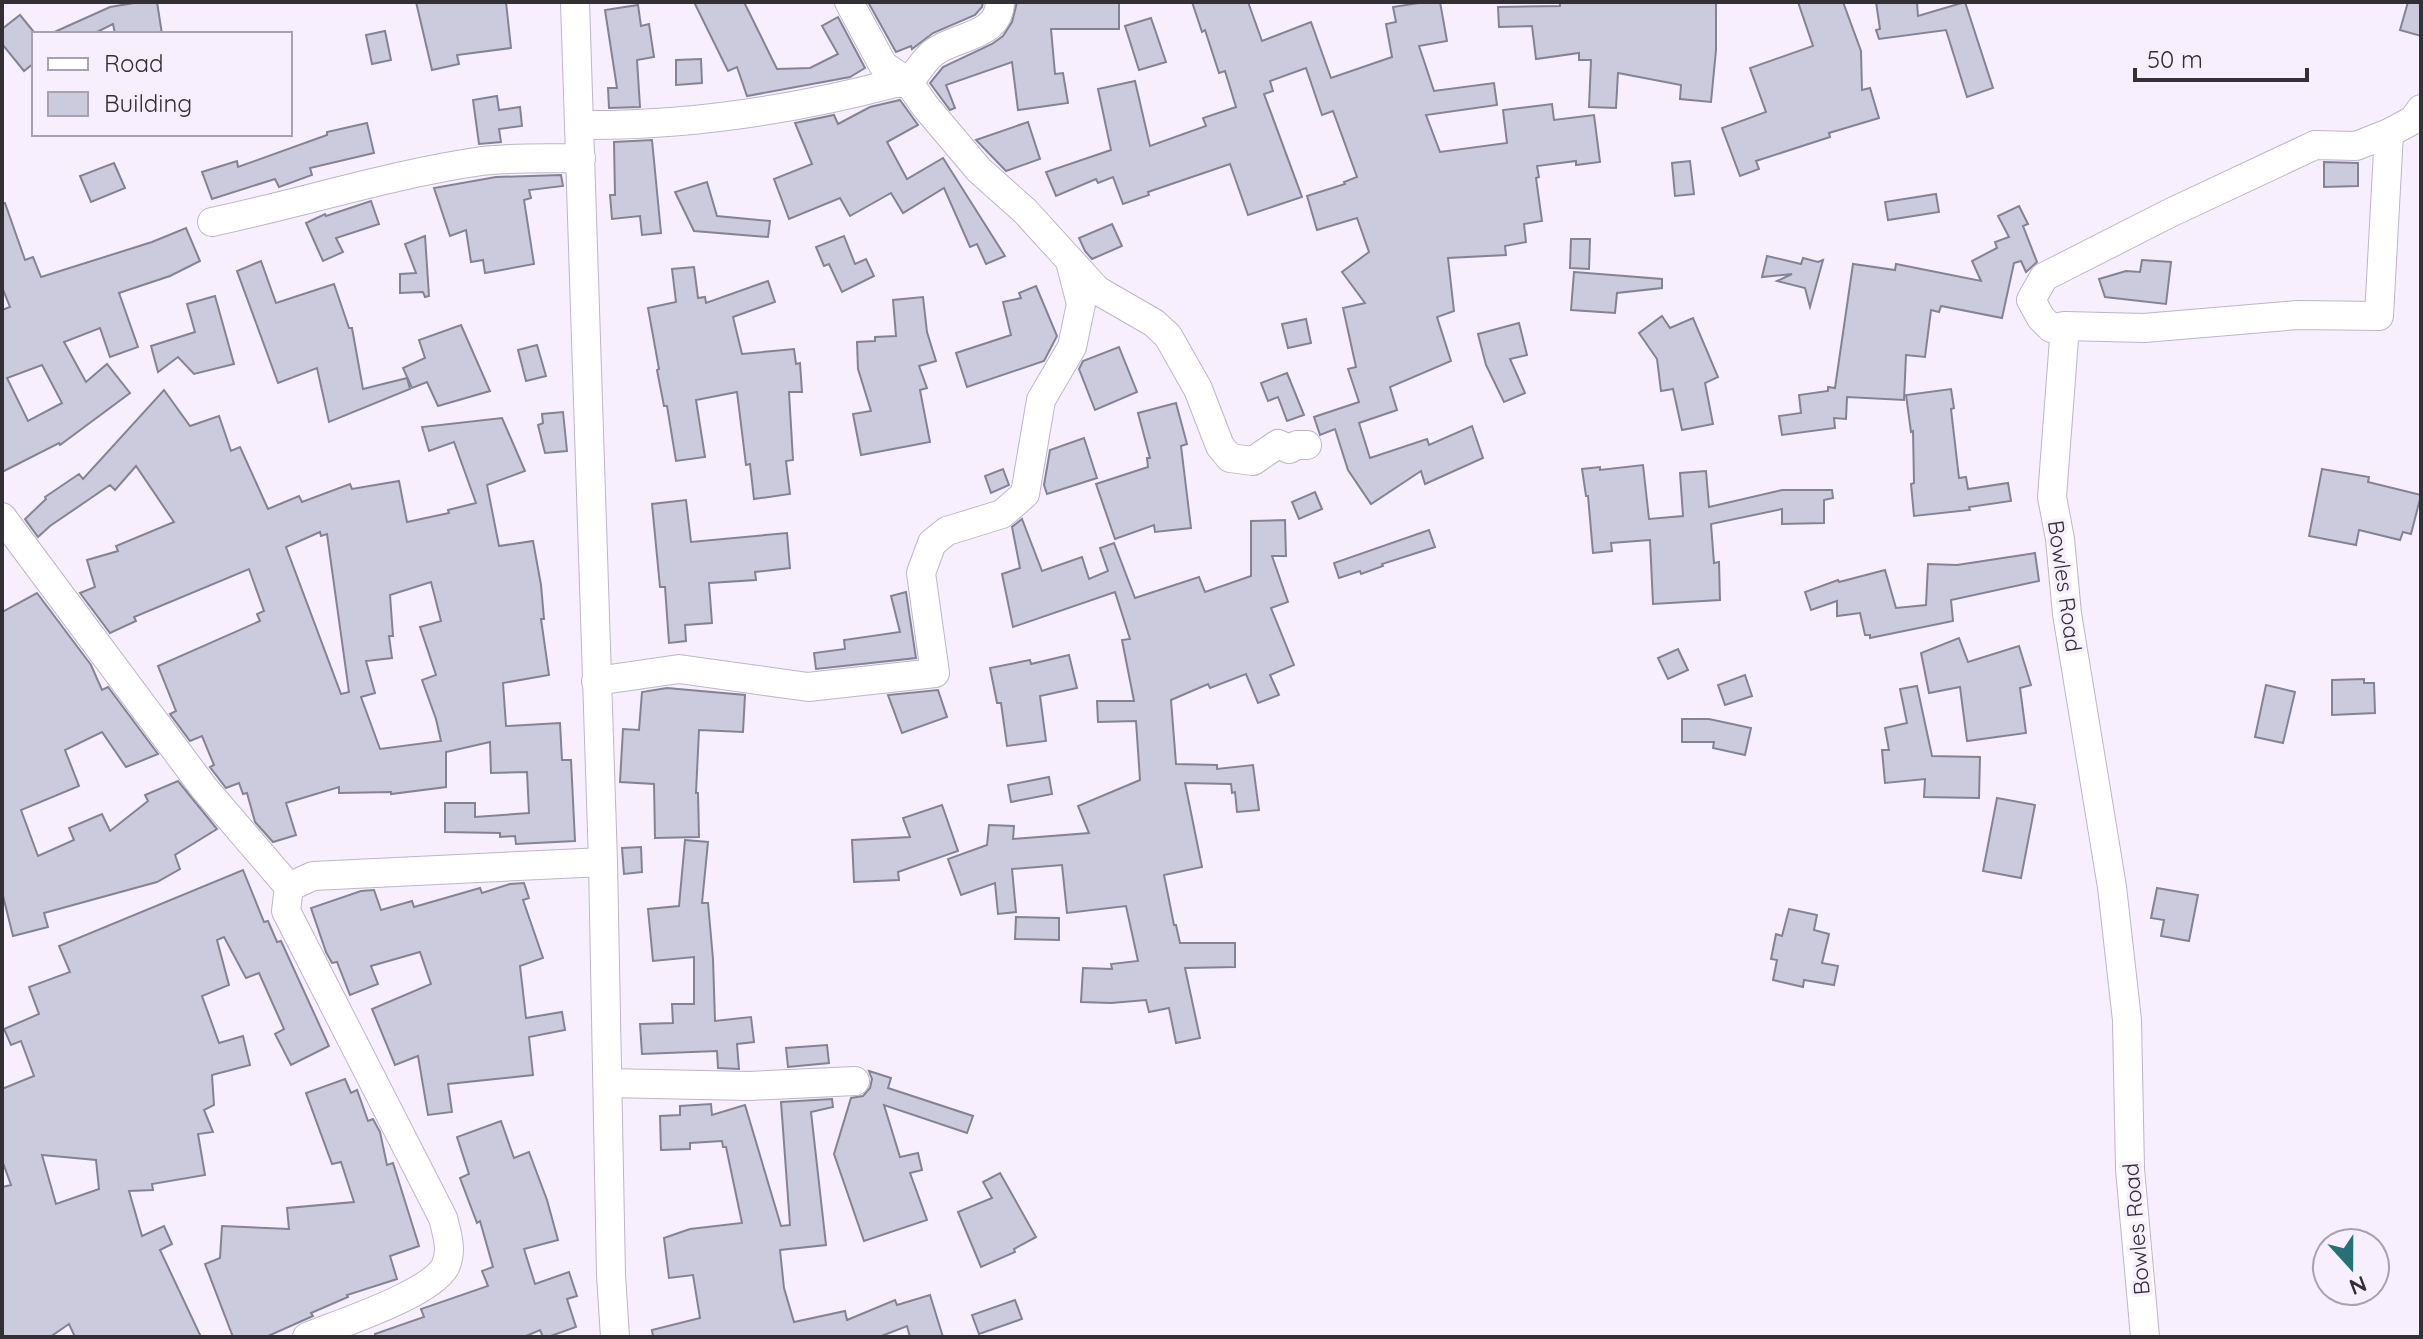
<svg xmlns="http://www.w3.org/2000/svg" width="2423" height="1339" font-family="Quicksand,sans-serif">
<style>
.building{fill:#cccbde;stroke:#848395;stroke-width:2;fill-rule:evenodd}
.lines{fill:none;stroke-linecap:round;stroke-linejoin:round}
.minor-casing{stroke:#beb5c6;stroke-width:30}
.minor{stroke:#fff;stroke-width:28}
.labels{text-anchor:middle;stroke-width:7;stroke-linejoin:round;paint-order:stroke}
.street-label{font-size:22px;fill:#322f35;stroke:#f7effe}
</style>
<rect width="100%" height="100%" fill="#f7effe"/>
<g class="building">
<path d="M140 2H157L162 34H115L113 24 93 34H50L110 7Z"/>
<path d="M416 2H506L511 48 457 55 459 64 432 70Z"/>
<path d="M694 2H744L777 69 810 68 838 54 822 26 838 17 865 68 850 77 747 96 737 67 728 71Z"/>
<path d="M868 2H983L982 7 975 15 933 33 912 49 911 46 896 52Z"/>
<path d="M1017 2H1119V29H1051L1055 74 1063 73 1068 103 1018 110 1012 62 946 85 955 108 950 110 930 83 943 67 992 44 1003 36 1012 22Z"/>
<path d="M1192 2H1248L1262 41 1311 22 1331 78 1392 57 1386 24 1396 22 1393 7 1425 2H1440L1447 41 1419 46 1434 91 1494 83 1497 105 1426 115 1440 152 1507 143 1503 110 1552 104 1554 120 1594 115 1600 162 1576 165V161L1537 166 1539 177 1536 178 1542 221 1524 224 1526 242 1505 246 1506 255 1448 258 1454 311 1437 317 1451 361 1390 387 1397 410 1359 423 1370 458 1427 439 1429 445 1472 426 1483 458 1425 484 1421 471 1371 504 1348 470 1335 429 1320 435 1314 417 1359 402 1348 369 1356 367 1343 308 1365 303 1342 272 1369 252 1357 218 1317 230 1307 196 1345 184 1344 182 1357 177 1333 111 1322 115 1306 68 1270 81 1273 91 1264 94 1302 197 1248 215 1230 164 1148 192 1149 195 1123 204 1113 177 1098 183 1096 179 1056 196 1046 172 1111 150 1098 89 1135 81 1150 146 1206 126 1203 118 1236 107 1225 71 1219 73 1205 30 1202 32Z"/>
<path d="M1560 2H1716V50L1711 102 1680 99 1681 85 1618 73 1616 108 1589 107 1591 60H1579V53L1536 59 1532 26 1499 27 1498 7 1560 6Z"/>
<path d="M1798 2H1843L1861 51 1862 90 1870 88 1879 118 1829 133 1830 137 1756 161 1759 169 1740 176 1722 128 1766 112 1750 68 1813 46Z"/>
<path d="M1876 2H1917L1918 16 1965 2 1993 88 1967 97 1946 30 1879 39 1876 30 1880 29Z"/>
<path d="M2408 2H2421V36L2400 30Z"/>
<path d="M638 5 641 26 649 24 654 57 637 60 640 107 609 108 608 88H617L605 10Z"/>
<path d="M20 15 34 32V63L24 71 2 44V29Z"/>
<path d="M1151 18 1166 62 1139 70 1125 26Z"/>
<path d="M385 31 391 60 372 64 366 35Z"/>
<path d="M701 59 702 83 676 85V60Z"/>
<path d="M497 96 499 110 520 107 522 126 499 129 501 142 479 144 473 100Z"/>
<path d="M900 100 918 125 887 142 907 179 943 158 1005 256 986 264 977 244 970 247 944 188 903 213 891 193 850 216 840 198 789 219 774 179 812 164 795 123 834 115 838 124 870 107Z"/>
<path d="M1028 122 1040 159 1006 171 976 140Z"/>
<path d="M367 123 374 153 310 168 312 175 279 187 275 179 212 199 202 172 237 161 238 167 327 135V132Z"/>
<path d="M652 140 661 233 642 235 640 216 612 219 610 195H615L614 142Z"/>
<path d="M1690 161 1694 194 1675 196 1672 163Z"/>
<path d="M2324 162 2358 163V186L2324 187Z"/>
<path d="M114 163 125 188 91 202 80 176Z"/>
<path d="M561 175 563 186 529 190 531 198 524 200 534 264 485 273 483 260 471 262 466 230 450 236 434 188 496 177Z"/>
<path d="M707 182 717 216 770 221 768 237 694 231 675 192Z"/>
<path d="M1936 194 1939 212 1888 220 1885 202Z"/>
<path d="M371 201 379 224 336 238 343 252 323 261 306 223 325 214 326 216Z"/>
<path d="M5 203 25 260 33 257 41 277 152 242 186 228 200 261 170 276 119 293 138 347 110 357 100 328 64 342 86 382 107 364 130 393 60 445 59 443 2 472V310L10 307 2 287V204ZM42 365 62 403 28 421 7 378Z"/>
<path d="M2019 206 2028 224 2023 226 2037 262 2026 272 2021 261 2014 263 2002 318 1941 306 1939 312 1931 310 1925 357 1906 355 1904 400 1847 397 1846 419 1834 418 1835 428 1782 435 1779 416 1801 413 1799 395 1828 391V387L1835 388 1853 264 1895 270 1896 264 1981 281 1972 261 1997 248 1995 242 2009 237 1998 216Z"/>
<path d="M1112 224 1122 246 1092 259 1085 251 1079 238Z"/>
<path d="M425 236 429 296 425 297 423 292 400 293V274L416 273 405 244Z"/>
<path d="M844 236 855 264 866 259 874 276 842 292 829 264 824 266 816 247Z"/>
<path d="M1571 239H1590L1589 269 1570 268Z"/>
<path d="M1767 256 1801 264 1803 258 1818 262 1823 260 1810 307 1805 288 1777 281 1792 274 1762 277Z"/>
<path d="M2142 260 2171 262 2166 304 2105 297 2099 279 2126 271 2140 272Z"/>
<path d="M261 261 276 303 334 284 349 328H352L363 389 407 378 410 389 329 422 317 368 278 383 237 271Z"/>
<path d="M694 267 698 298 705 297 706 303 768 281 775 302 733 317 742 354 794 349 796 364 800 363 802 392H789L793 460 786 461 790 494 754 499 750 464 746 465 737 392 696 400 705 457 676 461 667 406H664L657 370 659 369 648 308 676 302 672 269Z"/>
<path d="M1574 272 1662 279V288L1617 293 1615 313 1571 310Z"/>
<path d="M1036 286 1057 336 1044 361 967 387 956 353 1011 335 1003 302 1021 298 1019 293Z"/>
<path d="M215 296 234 364 194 374 178 357 158 372 151 346 195 332 187 304Z"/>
<path d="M923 297 927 332 936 361 919 366 927 388 920 390 930 442 861 455 853 414 871 411 858 369 857 342 875 341V337L896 336 893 300Z"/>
<path d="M1662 316 1670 328 1693 318 1718 377 1705 383 1713 424 1682 430 1673 389 1661 391 1657 359 1639 333Z"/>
<path d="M1306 319 1311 343 1288 348 1282 324Z"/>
<path d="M1519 323 1527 355 1510 359 1525 393 1504 402 1486 365 1478 334Z"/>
<path d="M461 325 490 391 438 406 427 382 412 388 403 368 425 358 419 340Z"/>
<path d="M537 345 546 376 526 381 518 350Z"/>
<path d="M1119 347 1137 392 1095 410 1079 369 1083 361Z"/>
<path d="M1287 373 1304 415 1287 421 1278 397 1268 401 1261 383Z"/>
<path d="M1951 389 1954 408 1951 409 1959 478 1966 477 1968 489 2008 483 2011 501 1969 507 1970 510 1914 516 1911 484 1914 483 1913 431 1911 432 1906 395Z"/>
<path d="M164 390 190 426 219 416 231 451 240 447 268 509 299 496 302 502 350 484 352 489 399 481 407 522 449 513 448 510 476 503 454 442 429 451 422 427 502 418 525 471 487 485 499 546 533 541 541 585 544 619H541L549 675 503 683 506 726 560 723 562 760H571L575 841 516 844 515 836 500 837V833L445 832V803H475V817L529 813 527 772 491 773 490 742 446 752V787L391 794V792L339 793V787L286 803 296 835 273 842 255 822 247 793 243 794 239 783 226 788 210 767 214 765 202 736 190 741 170 714 176 711 158 666 260 621 257 614 264 611 249 569 134 617 136 621 110 633 80 593 95 587 87 560 118 551 116 546 174 522 136 466 115 490 110 485 50 526 38 537 25 519 46 499 45 497 79 474 83 479ZM320 532 321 536 327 534 349 692 341 694 286 547ZM431 582 441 621 420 627 436 675 422 680 436 719 441 741 380 749 361 697 375 693 366 661 392 658 389 636H393L390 595Z"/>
<path d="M1176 403 1187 444 1181 446 1191 528 1155 532 1154 525 1115 539 1096 484 1148 467 1147 458H1150L1138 413Z"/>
<path d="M563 412 567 451 545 453 538 425 543 423 542 414Z"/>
<path d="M1084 438 1097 478 1047 494 1044 485 1050 450Z"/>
<path d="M1643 465 1649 519 1683 516 1680 473 1706 471 1709 507 1782 490H1832L1833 498 1824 500V523L1782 524V509L1711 524 1714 563 1719 562 1720 600 1653 604 1650 540 1611 543 1612 551 1593 553 1588 496H1586L1582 469 1600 467V470Z"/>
<path d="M1003 469 1009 485 991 493 985 476Z"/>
<path d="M2322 469 2369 477 2368 482 2421 495 2411 534 2403 532 2400 540 2359 530 2356 545 2309 536Z"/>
<path d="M1315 492 1322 509 1299 519 1292 502Z"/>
<path d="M686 500 691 542 787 533 790 568 755 572 756 580 709 583 712 623 685 625 686 641 669 643 665 587H660L652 504Z"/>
<path d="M1022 519 1042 571 1082 557 1089 579 1108 571 1100 548 1114 543 1135 598 1199 577 1205 592 1251 576V521L1285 520 1286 556H1272L1288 602 1271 608 1294 665 1270 675 1279 695 1258 703 1246 674 1210 688 1208 684 1171 700 1176 764 1217 765V769L1253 765 1259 810 1237 812 1235 792 1232 793 1231 784 1185 783 1202 867 1164 875 1174 925H1176L1180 943H1235V967L1185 968 1200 1038 1176 1043 1169 1008 1149 1012 1146 1000 1111 1003 1081 1002 1083 968 1112 969 1111 964 1138 961 1126 906 1067 913 1062 865 1012 869 1016 912 998 914 995 883 961 895 948 859 987 845 989 825 1014 826 1013 839 1089 833 1078 806 1140 780 1136 721 1098 722 1097 701H1134L1122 640 1130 639 1115 592 1013 627 1002 574 1020 568 1012 527Z"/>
<path d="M1429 530 1435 547 1382 564 1383 566 1361 574 1360 571 1339 578 1334 563Z"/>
<path d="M2035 553 2039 581 1951 600 1953 621 1870 638V635H1865L1860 613 1837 616V601L1811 610 1805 592 1838 580 1839 582 1885 570 1896 608 1926 605 1928 564 1957 565Z"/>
<path d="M906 592 916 658 816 669 814 653 845 649 844 640 900 632 891 596Z"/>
<path d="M37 593 91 665 102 690 108 687 158 754 126 767 102 732 65 750 79 786 21 810 38 856 74 840 69 828 102 814 110 831 148 801 145 795 178 781 217 829 175 855 180 869 157 882 44 913 48 927 13 936 2 892V612Z"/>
<path d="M1959 638 1968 662 2019 646 2031 685 2020 688 2026 733 1967 741 1960 687 1929 693 1921 653Z"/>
<path d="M1678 649 1688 670 1668 679 1658 658Z"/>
<path d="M1069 655 1077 688 1040 696 1046 741 1007 746 1001 703H997L990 668 1030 660 1031 664Z"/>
<path d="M1745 675 1752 696 1725 705 1718 685Z"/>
<path d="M2364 679V683H2374L2375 713 2332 715V680Z"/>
<path d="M2266 685 2295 692 2283 743 2255 737Z"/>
<path d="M1917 686 1932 756 1980 757 1979 798 1924 797 1925 779 1885 783 1882 750H1889L1885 728 1907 723 1900 689Z"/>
<path d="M667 688 745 695 743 732 699 730 696 793H698L699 837 655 838 654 784 620 782 623 729 639 730 642 692Z"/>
<path d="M938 690 947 717 902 733 888 695Z"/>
<path d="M1682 719H1709L1751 728 1745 755 1713 748 1714 742H1682Z"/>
<path d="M1049 777 1052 794 1011 802 1008 785Z"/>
<path d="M1997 798 2035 805 2021 878 1983 871Z"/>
<path d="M942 805 958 851 898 872 899 880 854 882 852 840 910 837 903 818Z"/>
<path d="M685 840 708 842 702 903H708L713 959 715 1021 751 1017 754 1042 737 1044 739 1069 718 1068 717 1051 642 1054 640 1024 673 1023 672 1004H694V957L653 961 648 909 679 906Z"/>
<path d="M641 847 642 872 624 874 622 848Z"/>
<path d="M243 870 264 922 268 921 277 942 281 941 329 1046 291 1065 275 1034 284 1029 259 973 246 978 224 937 217 940 229 985 202 996 219 1043 243 1036 250 1065 212 1075 214 1105 204 1110 213 1132 198 1134 205 1175 152 1184 153 1190 129 1191 142 1236 164 1226 172 1244 160 1250 201 1337H75L69 1324 50 1337H2V1187L11 1185 2 1160V1089L34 1076 21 1041 11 1045 4 1029 39 1014 29 987 70 972 59 946ZM42 1155 96 1160 99 1189 56 1204Z"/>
<path d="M524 883 529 898 523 900 543 958 520 966 526 1018 562 1012 565 1030 529 1037 533 1075 448 1084 452 1112 428 1115 418 1056 395 1065 372 1009 431 984 420 952 371 966 378 984 350 995 337 962 332 963 326 952 311 908 361 891 374 890 381 910 412 901 414 907 480 888 482 893 510 884Z"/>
<path d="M2157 888 2198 895 2189 941 2161 936 2164 920 2151 918Z"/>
<path d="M1789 909 1817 915 1814 930 1829 934 1822 963 1838 966 1834 985 1804 980 1803 987 1773 980 1777 960 1771 959 1776 934 1782 936Z"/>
<path d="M1016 917 1059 918V940L1015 939Z"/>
<path d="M827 1045 829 1063 788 1067 786 1048Z"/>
<path d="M869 1071 891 1078 888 1088 973 1116 967 1133 884 1105 900 1157 918 1153 922 1170 910 1173 927 1220 864 1241 834 1154 851 1098 863 1096 870 1088 872 1079Z"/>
<path d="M345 1079 351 1093 357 1090 368 1121 373 1119 380 1132 387 1165 393 1163 419 1246 390 1256 397 1279 347 1295 348 1297 311 1313 313 1316 266 1337H233L205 1264 220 1258 222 1226 289 1229 287 1208 354 1202 341 1162 332 1164 306 1093Z"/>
<path d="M832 1099 833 1107 811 1112 826 1245 780 1250 784 1288 794 1322 845 1311 847 1320 895 1300 897 1305 930 1295 943 1337H910L907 1326 879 1337H653L652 1330 700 1318 693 1275 669 1278 664 1238 690 1229 742 1223 726 1147H723L722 1141 690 1143V1149L661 1150 660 1116 680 1115V1106L711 1104 712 1115 745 1105 781 1226 790 1225 781 1102Z"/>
<path d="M501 1121 514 1158 529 1152 547 1200 558 1240 524 1249 535 1284 569 1272 577 1296 567 1299 576 1327 548 1337H543L540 1330 524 1337H375V1334L424 1317 421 1309 488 1286 482 1271 493 1267 480 1221 477 1223 460 1178 469 1174 457 1137Z"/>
<path d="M1000 1173 1036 1237 1014 1249 1015 1252 981 1267 958 1212 992 1198 983 1182Z"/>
<path d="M1015 1300 1022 1319 979 1334 972 1315Z"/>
</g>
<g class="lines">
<defs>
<g id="minor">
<path d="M575 2 603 862 611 1275 615 1337"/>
<path d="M849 2 883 65 909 83C916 73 924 60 933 53 955 35 999 38 1000 2"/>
<path d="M580 125C685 126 793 110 895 83H909L925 106 979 170 1025 211 1097 290 1154 323 1168 336 1198 389 1220 446 1230 458 1253 461 1278 444 1289 449 1297 445H1307"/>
<path d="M212 222C302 203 391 174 482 161 514 157 549 159 581 158"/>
<path d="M2065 326 2144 328 2298 315 2379 316 2389 133"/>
<path d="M2 517 204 788 289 887"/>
<path d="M596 681 679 669 808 687 935 673 921 573 932 543 947 531 1002 514 1025 494 1041 400 1072 347 1081 304 1071 265"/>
<path d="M608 1083 749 1086 855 1081"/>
<path d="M307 1337C338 1324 429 1295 445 1267 453 1251 447 1234 443 1218L286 911 289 887 313 876 603 862"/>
<path d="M2145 1337 2130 1169 2127 1020 2112 887 2067 614 2060 539 2052 497 2065 326 2051 328 2041 318 2031 300 2044 277 2170 213 2315 145 2356 146 2389 133 2413 120 2421 109"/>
</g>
</defs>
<use href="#minor" class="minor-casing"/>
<use href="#minor" class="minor"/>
</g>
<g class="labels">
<g class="street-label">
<text transform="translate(2065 586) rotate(82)" y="8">Bowles Road</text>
<text transform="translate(2136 1229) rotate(-95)" y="8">Bowles Road</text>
</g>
</g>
<rect width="2423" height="1339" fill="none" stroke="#322f35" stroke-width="8"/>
<rect x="32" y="32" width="260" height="104" fill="#f7effe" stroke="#a8a2ae" stroke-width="2"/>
<rect x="48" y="58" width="40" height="12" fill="#ffffff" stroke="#a8a2ae" stroke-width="2"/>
<text x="104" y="72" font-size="24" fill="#322f35">Road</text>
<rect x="48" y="92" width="40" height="24" fill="#cccbde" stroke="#a8a2ae" stroke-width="2"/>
<text x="104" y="112" font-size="24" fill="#322f35">Building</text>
<g transform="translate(2351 1267) rotate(159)"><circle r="38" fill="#f7effe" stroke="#a8a2ae" stroke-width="2"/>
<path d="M0-6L14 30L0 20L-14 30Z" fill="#267076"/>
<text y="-12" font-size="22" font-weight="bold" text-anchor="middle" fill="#322f35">N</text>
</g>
<path d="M2135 68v12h172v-12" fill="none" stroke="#322f35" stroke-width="4"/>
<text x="2147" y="68" font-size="24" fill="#322f35" stroke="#f7effe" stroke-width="6" paint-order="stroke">50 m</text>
</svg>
